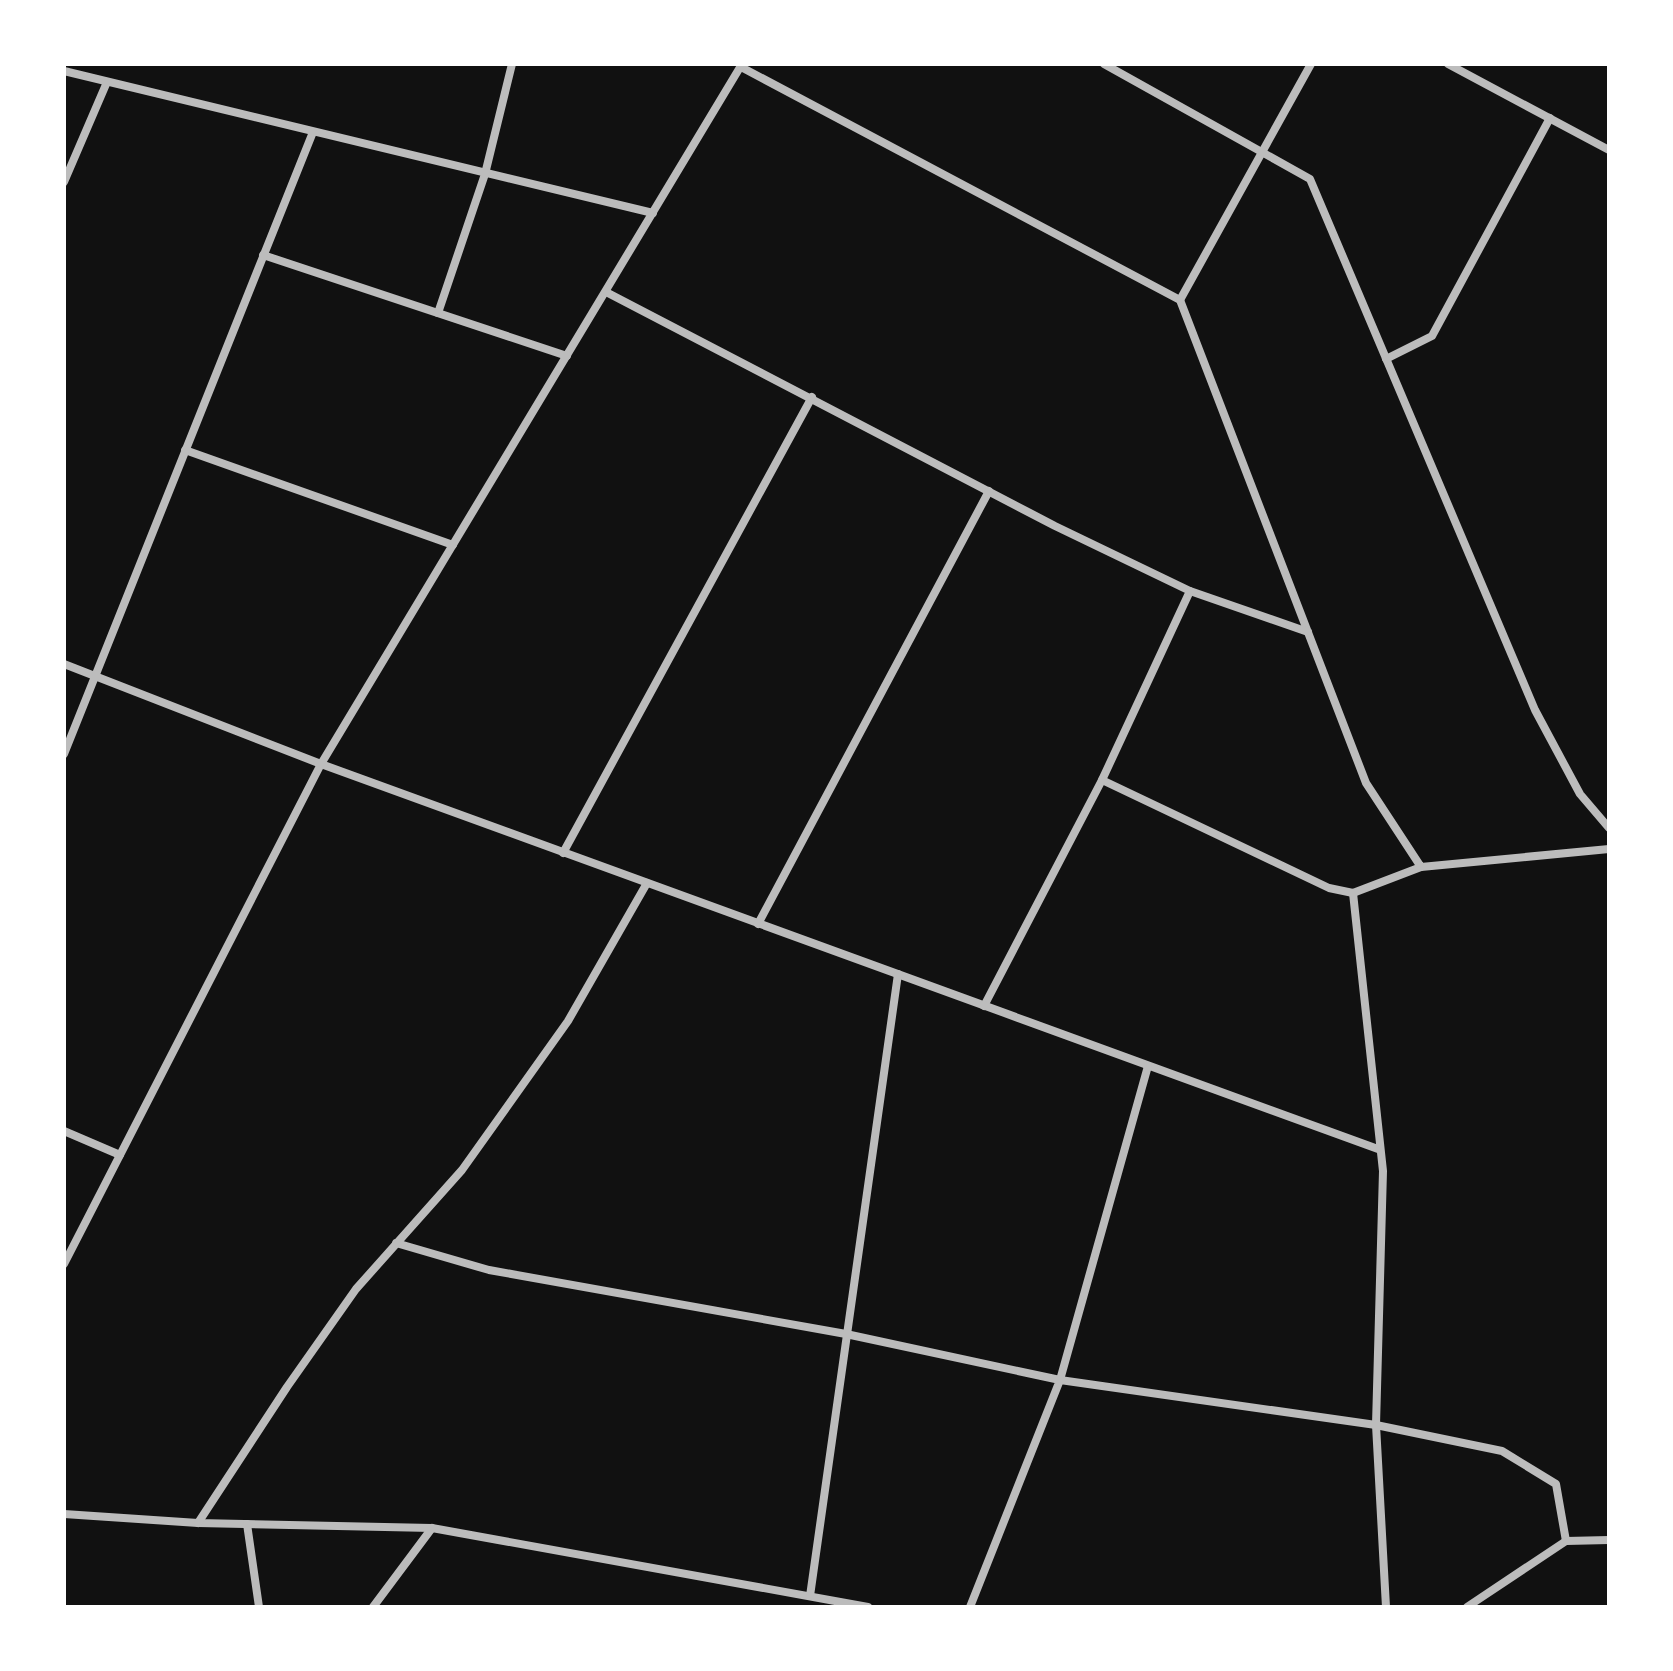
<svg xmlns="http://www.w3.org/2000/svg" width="1673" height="1671" font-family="'Playfair Display',serif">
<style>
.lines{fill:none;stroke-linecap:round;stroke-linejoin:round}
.minor{stroke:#bcbcbc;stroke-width:8}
</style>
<rect width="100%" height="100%" fill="#111"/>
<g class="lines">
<g class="minor">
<path d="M1104 64 1310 179 1535 710 1580 794 1609 828"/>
<path d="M1448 64 1609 150"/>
<path d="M741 67 1180 300 1366 783 1421 867 1609 849"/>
<path d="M64 71 653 213"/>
<path d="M64 182 107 82"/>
<path d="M263 255 567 356"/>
<path d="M606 292 1055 526 1190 591 1102 780 984 1006"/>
<path d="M1180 300 1311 64"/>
<path d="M438 313 485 174 512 64"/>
<path d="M1386 359 1432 336 1550 118"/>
<path d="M185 450 453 545"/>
<path d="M1190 591 1308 632"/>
<path d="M64 664 321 764 1378 1149"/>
<path d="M64 754 313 132"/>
<path d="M1102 780 1329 888 1353 893 1421 867"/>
<path d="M563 853 812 397"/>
<path d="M1353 893 1383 1171 1376 1425 1386 1607"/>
<path d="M758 924 989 491"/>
<path d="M1148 1066 1060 1380 1376 1425 1502 1451 1556 1484 1566 1541"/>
<path d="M64 1131 120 1155"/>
<path d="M396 1243 489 1270 846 1334 1060 1380 970 1607"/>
<path d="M64 1264 321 764 742 64"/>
<path d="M64 1514 198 1523 432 1528 868 1607"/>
<path d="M198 1523 287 1387 356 1289 462 1170 568 1021 647 883"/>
<path d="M247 1524 259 1607"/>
<path d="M810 1596 898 974"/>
<path d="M373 1607 432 1528"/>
<path d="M1467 1607 1566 1541 1609 1540"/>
</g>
</g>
<rect width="1673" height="1671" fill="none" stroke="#ffffff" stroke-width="132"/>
</svg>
